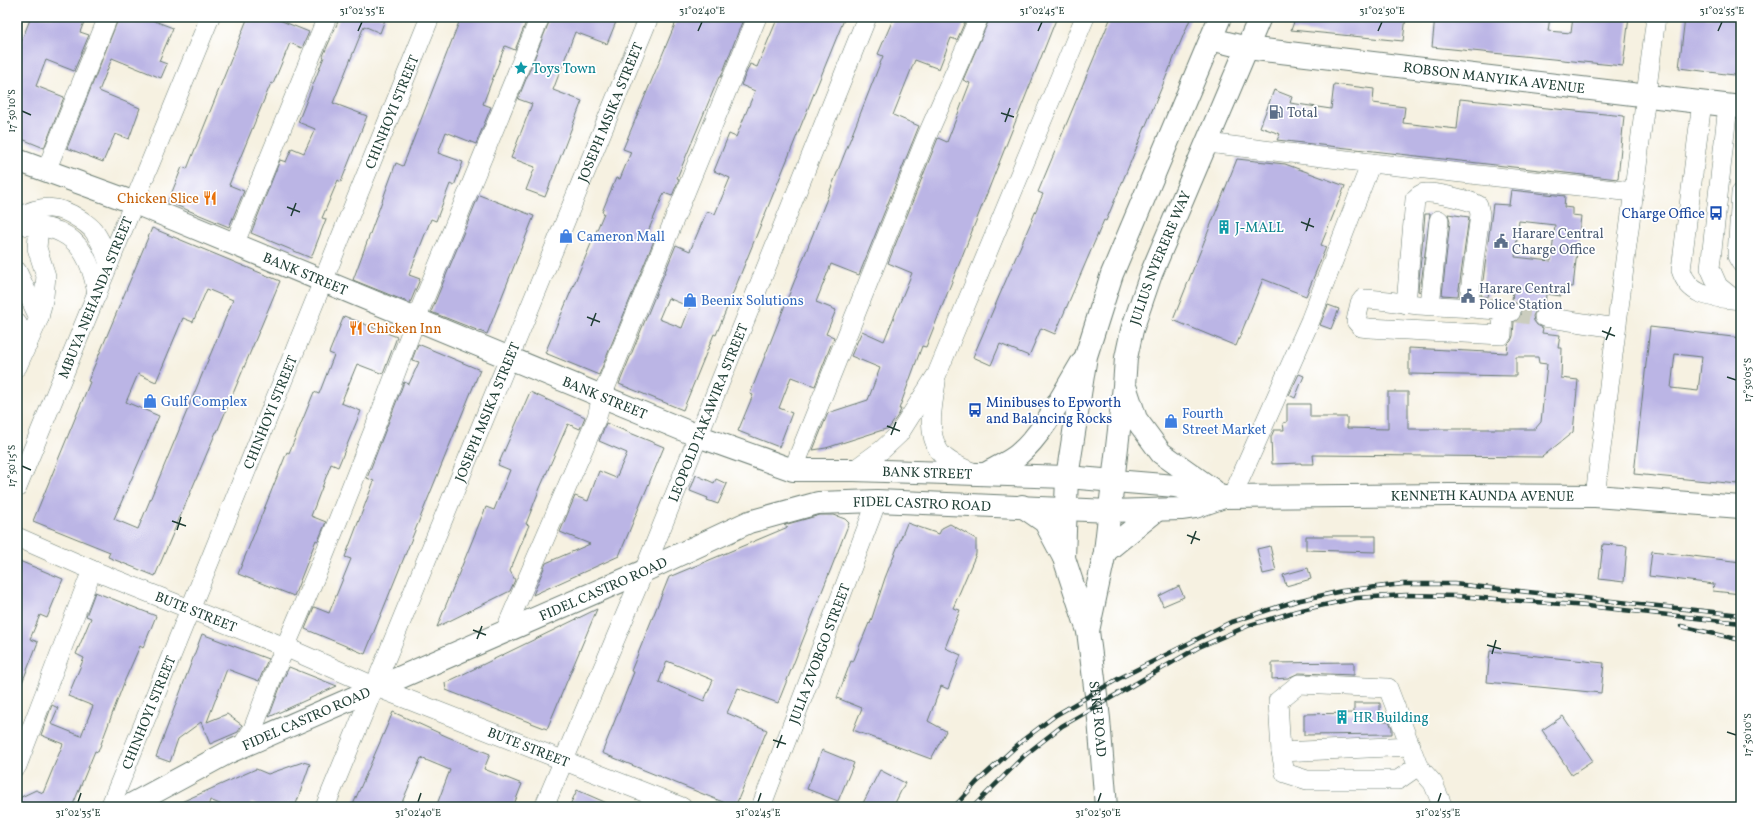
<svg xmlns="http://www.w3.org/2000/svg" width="1758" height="824" font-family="Vollkorn,serif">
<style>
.building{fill:#bbb5e5;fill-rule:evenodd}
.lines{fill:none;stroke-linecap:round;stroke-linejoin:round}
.minor-tunnel{stroke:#cbcdbe;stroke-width:19;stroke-dasharray:19 10;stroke-linecap:butt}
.minor-casing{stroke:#6a7c71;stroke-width:20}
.major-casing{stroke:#6a7c71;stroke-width:24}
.minor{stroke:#fff;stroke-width:19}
.major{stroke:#fff;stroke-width:22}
.rail-casing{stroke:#1f3d34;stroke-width:4.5}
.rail{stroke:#fff;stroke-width:3;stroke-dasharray:9;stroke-linecap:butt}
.ticks{fill:none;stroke:#1f3d34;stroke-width:1.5}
.labels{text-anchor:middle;stroke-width:3.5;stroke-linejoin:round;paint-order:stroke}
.culture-label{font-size:14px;fill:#0d838f;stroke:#fff;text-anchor:start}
.street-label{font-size:14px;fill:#1f3d34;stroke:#fff}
.service-label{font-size:14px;fill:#4e5e75;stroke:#fff;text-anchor:start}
.food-label{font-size:14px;fill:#c56008;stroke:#fff;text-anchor:end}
.transit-label{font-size:14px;fill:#164399;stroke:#fff;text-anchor:end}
.shop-label{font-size:14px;fill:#366cbe;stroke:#fff;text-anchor:start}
.neatline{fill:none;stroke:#1f3d34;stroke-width:1.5}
.ticks-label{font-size:10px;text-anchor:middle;fill:#1f3d34}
</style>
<rect width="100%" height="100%" fill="#fff"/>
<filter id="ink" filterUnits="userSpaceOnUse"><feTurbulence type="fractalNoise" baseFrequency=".025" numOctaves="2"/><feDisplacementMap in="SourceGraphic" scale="8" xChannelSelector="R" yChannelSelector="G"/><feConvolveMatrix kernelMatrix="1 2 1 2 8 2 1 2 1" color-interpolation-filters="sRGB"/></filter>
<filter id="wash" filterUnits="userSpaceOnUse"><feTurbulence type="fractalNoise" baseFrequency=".012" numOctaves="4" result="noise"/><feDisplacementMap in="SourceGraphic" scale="16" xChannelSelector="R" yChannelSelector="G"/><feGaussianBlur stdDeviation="0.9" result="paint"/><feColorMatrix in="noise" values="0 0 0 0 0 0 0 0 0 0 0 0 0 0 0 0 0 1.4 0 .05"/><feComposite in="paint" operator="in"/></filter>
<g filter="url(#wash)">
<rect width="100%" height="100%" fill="#f6f1e1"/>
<g id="blocks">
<g class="building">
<path d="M31 17H86L80 32 89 35 74 71 46 60 36 86 64 97 44 148 17 137V52Z"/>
<path d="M119 17H144L173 28 159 61 167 64 161 78 112 58 99 91 140 108 129 139 115 134 103 162 67 148Z"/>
<path d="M248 17H272L309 32 302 48 290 43 273 84 271 83 229 185 244 191 229 227 168 202 182 167 187 169Z"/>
<path d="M340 17H386L380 33 364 26 333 103 367 116 341 182 338 180 322 218 326 219 311 258 251 233 280 160 286 162 292 148 304 153 315 129 298 122 324 57 323 56Z"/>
<path d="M461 17H528L515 50 505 46 483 104 491 107 476 144 446 132 438 153 463 162 454 186 450 184 436 221 431 219 409 275 420 279 410 303 353 280 396 163 403 166Z"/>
<path d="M551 17H618L607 44 575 32 553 90 582 101 545 197 526 190 535 167 511 158 532 104 518 99Z"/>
<path d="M678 17H744L721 77H719L677 178 679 179 672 196 664 193 647 234 655 238 599 375 545 353 604 213 602 212 616 178 620 179 631 152 623 149Z"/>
<path d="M778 17H845L716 335 714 334 683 410 619 384 676 245 690 251 707 211 715 214 730 178 714 171 729 134 736 137 755 91 741 85 750 64 757 67ZM668 298 690 307 682 328 659 319Z"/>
<path d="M894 17H967L957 40 951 38 939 69 915 60 893 115 919 126 859 275 831 264 816 302 836 310 826 334 834 337 815 386 791 377 779 408 792 413 779 447 738 431 753 395 750 394 883 56 878 54Z"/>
<path d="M990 17H1057L926 347 922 346 899 409H901L899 414 889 428 826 448 813 450 828 413 868 400 880 368 851 356 862 331 884 341 912 273 888 263 938 138 947 142 970 83 963 80Z"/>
<path d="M1111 17H1191L1106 221 1104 220 1055 334 1041 328 1029 356 1000 344 991 365 973 357 1043 194 1038 192Z"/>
<path d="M1296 17H1406L1403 41 1291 30Z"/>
<path d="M1435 17H1550L1548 31 1571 33 1573 17H1629L1623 66 1432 47Z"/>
<path d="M1685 17H1741V76L1679 68Z"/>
<path d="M1334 84 1374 89 1373 103 1405 107 1403 123 1457 129 1460 99 1624 116 1618 179 1277 140 1280 134 1260 127 1274 90 1292 97 1290 103 1331 109Z"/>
<path d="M1237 159 1285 164 1345 186 1321 245 1326 247 1306 296 1263 279 1236 346 1173 320Z"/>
<path d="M1511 190 1565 196 1564 207 1572 208V215L1581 216 1573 287 1562 286 1561 296 1546 294 1545 306 1540 307 1536 310 1533 316 1534 321 1537 325 1543 328 1542 333 1560 335 1558 348H1562L1561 378 1578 380 1573 432 1542 457 1313 455 1314 464H1301V463L1272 464 1271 437 1274 430H1284L1283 423 1287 422V404H1310V417H1347V428L1388 429V392H1408V429H1535L1541 422 1547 364 1539 363 1538 357H1516V376L1409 374V348L1507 353 1508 344 1511 341 1513 336 1514 322 1519 319 1522 313 1521 308 1518 304 1512 301 1513 290 1490 287 1488 297 1481 296 1493 204 1509 205ZM1519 221 1555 225 1551 261 1515 257Z"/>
<path d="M479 195 534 216 487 334 431 312Z"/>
<path d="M1425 214H1430L1420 292 1418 291Z"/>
<path d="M1448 214 1469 217 1458 296 1442 295 1450 221Z"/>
<path d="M152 228 280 281 217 432H216L155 576 108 557 110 552 33 521 90 382 88 381ZM207 289 233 300 138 529 114 519 159 416 126 402 138 374 156 382 183 318 193 322Z"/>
<path d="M1328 305 1339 309 1331 329 1320 325Z"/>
<path d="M344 316 397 337 383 374 357 364 341 403 361 411 338 467 331 464 311 516 326 522 318 541 316 540 294 596 238 574 287 452 289 453 314 392 319 394 334 355 329 353Z"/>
<path d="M1650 327 1741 338V456L1738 484 1634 474ZM1675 354 1702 357 1698 391 1671 388Z"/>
<path d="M418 344 480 370 365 654 305 629 314 607 329 613 351 559 345 557 374 481 367 478 404 382 409 384 419 362 412 360Z"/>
<path d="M1299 374 1304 376 1295 398 1289 395Z"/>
<path d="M530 392 585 417 580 429 568 424 540 488 526 524 529 525 510 571 515 580 510 591 437 627 486 507 494 510 510 470 498 465Z"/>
<path d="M606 423 664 447 619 556 533 595 546 563 590 544 560 532 575 496 588 501 599 471 616 478 627 453 599 441Z"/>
<path d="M696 475 714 483 716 479 727 484 718 504 707 500 708 498 690 491Z"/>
<path d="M820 515H834L845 519 849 523 778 703 738 688 727 713 767 730 735 807 602 753 634 672 631 671 669 577 788 527 784 525ZM667 661 713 680 704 701 659 682Z"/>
<path d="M907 523 939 534 942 528 950 524 976 539V554L953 608 960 610 945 648 961 655 948 689 941 686 928 721 946 731 931 759 853 730 862 708 837 698 851 661 853 662 869 623 870 624 885 578Z"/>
<path d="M1306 536H1376V552L1306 550Z"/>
<path d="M1603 544 1627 546 1624 582 1599 579Z"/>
<path d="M1270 546 1276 571 1263 574 1257 549Z"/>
<path d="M1652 551 1741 562V594L1713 591 1714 584 1649 576Z"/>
<path d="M17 560 63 579 47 618 40 615 30 639 38 642 18 693Z"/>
<path d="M1308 568 1311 579 1286 586 1283 575Z"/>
<path d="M1179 586 1184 597 1163 606 1159 596Z"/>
<path d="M95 592 156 616 143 648 140 646 125 680 98 752 95 751 72 807H17V799L36 790 43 793 63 744 41 735 52 705 58 708 51 724 81 736 93 706 68 696 84 658 76 654 91 618 86 616Z"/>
<path d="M597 609 547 729 446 690 445 683Z"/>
<path d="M202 634 268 659 259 681 227 669 207 722 227 714 242 725 238 732 210 744 201 722 178 739 170 762 156 757Z"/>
<path d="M1490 651 1604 663 1601 693 1487 682Z"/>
<path d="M1354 662V675L1299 673 1288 678 1272 679V663Z"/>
<path d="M289 667 337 686 269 717 282 682Z"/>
<path d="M1354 703H1380V721H1389L1392 728V734L1304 735V714L1354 713Z"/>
<path d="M393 712 448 737 490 754 484 769 522 784 513 807H436L450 770 421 758 400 807H352Z"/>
<path d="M1563 716 1593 761 1572 775 1542 730Z"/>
<path d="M822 750 854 763 838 801 807 789Z"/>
<path d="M303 762 310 764 295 807H263L251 802 250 807H227L210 800 208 807H170L256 769 268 774Z"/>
<path d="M880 770 905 783 893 807H861Z"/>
<path d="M577 790 616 807H569Z"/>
</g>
</g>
</g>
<g filter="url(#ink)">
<use href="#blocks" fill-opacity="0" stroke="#6a7c71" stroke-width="1"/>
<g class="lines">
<path class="minor-tunnel" d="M1511 312 1544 317"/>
<defs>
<g id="minor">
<path d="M1702 102 1681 270C1690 299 1715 297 1741 300"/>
<path d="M1728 105 1710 268 1718 286 1734 299"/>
<path d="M1208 143 1371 163 1633 192"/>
<path d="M46 171 108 17"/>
<path d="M1741 193 1737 256 1741 263"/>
<path d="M17 218C41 205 58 204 81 220 85 223 90 226 93 230 101 240 105 252 109 264"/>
<path d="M27 226C73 225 91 253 97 295"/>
<path d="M234 245 327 17"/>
<path d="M17 271 39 318"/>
<path d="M1406 304 1415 199C1418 196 1421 193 1426 193 1436 192 1469 200 1478 205L1480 214 1468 308"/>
<path d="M1430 305 1439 220"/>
<path d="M1503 311 1502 335 1369 328 1361 327 1356 321 1360 303 1363 299C1381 299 1400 303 1418 305 1449 307 1481 307 1511 312"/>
<path d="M1544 317 1616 328"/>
<path d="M17 323 28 344"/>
<path d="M17 367 39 318 44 296 46 276 37 248 39 226"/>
<path d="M936 382C933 405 926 430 939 451 946 462 963 468 974 473"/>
<path d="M793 470 926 138 979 17"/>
<path d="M854 470 883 449 899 434 937 374 1085 17"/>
<path id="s1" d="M17 488 210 17"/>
<path d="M1595 496 1656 17"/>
<path d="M1232 497 1310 321 1371 163"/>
<path id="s2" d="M17 537 92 570 285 647 376 687 682 807"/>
<path d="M505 631 597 417 602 396 757 17"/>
<path d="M241 747 253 729 272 678 321 563 379 417 416 319 540 17"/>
<path d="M1281 752 1411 746"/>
<path d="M17 766 92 570"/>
<path d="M1418 766 1398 780H1307L1285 773 1281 752 1278 701 1299 684 1388 688 1418 766 1433 783 1443 807"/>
<path id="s3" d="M110 807 430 17"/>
<path id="s4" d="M325 807 649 17"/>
<path id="s5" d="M544 807 644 571 867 17"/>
<path id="s6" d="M761 807 877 501"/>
</g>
<g id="major">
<path id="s7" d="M1211 39 1247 48 1741 107"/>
<path id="s8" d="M17 160 135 203 698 436 793 470H854L1067 477 1175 486 1224 497 1451 495 1595 496 1741 507"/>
<path d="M1126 389 1136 419 1161 453 1213 490"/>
<path d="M987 473C997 467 1010 462 1019 454 1044 433 1064 392 1081 364"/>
<path id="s9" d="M1022 506 1045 522 1064 558 1088 631 1099 719 1106 807"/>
<path d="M1105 552 1157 510"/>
<path d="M1064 558 1067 477 1086 356 1112 274 1220 17"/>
<path id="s10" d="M1088 631 1105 552 1124 386 1126 358 1132 330 1151 274 1260 17"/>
<path id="s11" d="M127 807 227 753 644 571 749 522 818 503 877 501 1110 511 1181 509 1195 507 1224 497"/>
</g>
</defs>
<use href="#minor" class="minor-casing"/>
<use href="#major" class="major-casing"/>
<use href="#minor" class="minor"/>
<use href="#major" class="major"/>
<defs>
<g id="rail">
<path d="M1681 626 1741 640"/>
<path d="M954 807 977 782 1023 740 1056 715 1118 679 1229 623 1296 601 1342 591 1403 584H1454L1741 615"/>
<path d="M973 807 1025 755 1062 726 1199 647 1250 625 1297 611 1356 598 1406 595 1457 596 1587 606 1741 623"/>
</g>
</defs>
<use href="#rail" class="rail-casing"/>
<use href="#rail" class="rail"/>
</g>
</g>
<path class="ticks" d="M358 31 362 22M698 31 702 22M1038 31 1042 22M1378 31 1382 22M1718 31 1722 22M22 111 31 115M1001 113 1014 117M1005 122 1010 108M287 207 300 212M291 216 296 203M1301 222 1314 227M1306 231 1310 218M587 317 600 322M591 326 596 313M1602 331 1615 336M1606 340 1611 327M1727 377 1736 380M887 426 900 431M891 435 896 422M22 466 31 470M172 521 186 526M177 530 181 517M1187 535 1200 540M1191 544 1196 531M473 630 486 635M477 639 482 626M1487 645 1501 649M1492 654 1496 640M1727 732 1736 735M773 740 786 744M777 748 782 735M78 802 81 793M418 802 421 793M758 802 761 793M1098 802 1101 793M1438 802 1441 793"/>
<defs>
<symbol id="sight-bare" viewBox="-9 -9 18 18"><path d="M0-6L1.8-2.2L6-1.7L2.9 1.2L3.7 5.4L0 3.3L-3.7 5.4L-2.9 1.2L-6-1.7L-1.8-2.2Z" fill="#0f9aa8" stroke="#fff" stroke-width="2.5" paint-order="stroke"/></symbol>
<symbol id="fuel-bare" viewBox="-9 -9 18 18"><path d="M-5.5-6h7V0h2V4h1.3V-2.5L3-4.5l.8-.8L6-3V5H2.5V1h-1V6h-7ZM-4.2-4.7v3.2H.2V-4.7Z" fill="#5c6f8a" stroke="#fff" stroke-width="2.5" paint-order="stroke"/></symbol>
<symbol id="restaurant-bare" viewBox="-9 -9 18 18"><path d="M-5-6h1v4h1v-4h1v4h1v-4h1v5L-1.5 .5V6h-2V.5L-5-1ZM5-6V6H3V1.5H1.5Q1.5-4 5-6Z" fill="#e8710a" stroke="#fff" stroke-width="2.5" paint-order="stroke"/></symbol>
<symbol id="bus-bare" viewBox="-9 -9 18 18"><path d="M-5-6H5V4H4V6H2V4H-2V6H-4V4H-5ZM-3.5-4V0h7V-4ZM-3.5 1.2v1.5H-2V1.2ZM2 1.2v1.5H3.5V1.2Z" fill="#1a4fb4" stroke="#fff" stroke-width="2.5" paint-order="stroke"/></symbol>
<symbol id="building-bare" viewBox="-9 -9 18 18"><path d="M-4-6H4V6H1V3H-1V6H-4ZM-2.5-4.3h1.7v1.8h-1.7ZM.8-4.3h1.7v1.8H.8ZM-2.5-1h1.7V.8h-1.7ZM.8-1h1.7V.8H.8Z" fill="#0f9aa8" stroke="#fff" stroke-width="2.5" paint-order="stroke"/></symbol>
<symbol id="shop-bare" viewBox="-9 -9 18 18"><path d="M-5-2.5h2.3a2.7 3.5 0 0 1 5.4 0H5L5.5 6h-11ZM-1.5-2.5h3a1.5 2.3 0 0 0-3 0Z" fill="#3f7fe0" stroke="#fff" stroke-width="2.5" paint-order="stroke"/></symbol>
<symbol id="civic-bare" viewBox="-9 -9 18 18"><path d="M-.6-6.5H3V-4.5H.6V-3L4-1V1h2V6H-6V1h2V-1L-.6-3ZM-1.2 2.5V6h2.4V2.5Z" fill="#5c6f8a" stroke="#fff" stroke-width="2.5" paint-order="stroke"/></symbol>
</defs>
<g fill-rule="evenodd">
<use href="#sight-bare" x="511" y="58" width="20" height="20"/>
<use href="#fuel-bare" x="1266" y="102" width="20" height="20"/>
<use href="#restaurant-bare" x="200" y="188" width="20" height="20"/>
<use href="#bus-bare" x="1706" y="203" width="20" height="20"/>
<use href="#building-bare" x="1214" y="217" width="20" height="20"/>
<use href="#shop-bare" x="556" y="226" width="20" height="20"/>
<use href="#civic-bare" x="1491" y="231" width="20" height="20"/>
<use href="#civic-bare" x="1458" y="286" width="20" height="20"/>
<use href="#shop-bare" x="680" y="290" width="20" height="20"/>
<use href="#restaurant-bare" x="346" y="318" width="20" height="20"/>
<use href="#shop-bare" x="140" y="391" width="20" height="20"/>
<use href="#bus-bare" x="965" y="400" width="20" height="20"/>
<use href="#shop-bare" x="1161" y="411" width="20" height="20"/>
<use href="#building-bare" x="1332" y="707" width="20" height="20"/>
</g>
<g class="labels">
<g class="culture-label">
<text x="532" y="73">Toys Town</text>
<text x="1235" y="232">J-MALL</text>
<text x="1353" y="722">HR Building</text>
</g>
<g class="street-label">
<text dy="5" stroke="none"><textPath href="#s7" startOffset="286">ROBSON MANYIKA AVENUE</textPath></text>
<text dy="5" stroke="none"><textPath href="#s3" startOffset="750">CHINHOYI STREET</textPath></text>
<text dy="5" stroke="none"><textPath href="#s4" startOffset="751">JOSEPH MSIKA STREET</textPath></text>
<text dy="5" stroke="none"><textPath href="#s10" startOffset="382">JULIUS NYERERE WAY</textPath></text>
<text dy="5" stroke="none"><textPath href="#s8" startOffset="310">BANK STREET</textPath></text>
<text dy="5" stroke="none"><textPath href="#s1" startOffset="206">MBUYA NEHANDA STREET</textPath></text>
<text dy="5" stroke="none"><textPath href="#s8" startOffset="634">BANK STREET</textPath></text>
<text dy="5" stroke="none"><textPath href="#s3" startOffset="426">CHINHOYI STREET</textPath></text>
<text dy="5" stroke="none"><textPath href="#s4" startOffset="427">JOSEPH MSIKA STREET</textPath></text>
<text dy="5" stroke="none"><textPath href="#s5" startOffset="427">LEOPOLD TAKAWIRA STREET</textPath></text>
<text dy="5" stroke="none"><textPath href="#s8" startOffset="970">BANK STREET</textPath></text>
<text dy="5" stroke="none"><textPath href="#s8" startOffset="1527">KENNETH KAUNDA AVENUE</textPath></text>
<text dy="5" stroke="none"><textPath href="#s11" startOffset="860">FIDEL CASTRO ROAD</textPath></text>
<text dy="5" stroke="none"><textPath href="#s11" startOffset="524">FIDEL CASTRO ROAD</textPath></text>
<text dy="5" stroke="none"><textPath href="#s2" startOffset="194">BUTE STREET</textPath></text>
<text dy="5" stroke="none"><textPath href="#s6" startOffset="164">JULIA ZVOBGO STREET</textPath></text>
<text dy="5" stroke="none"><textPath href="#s3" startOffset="102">CHINHOYI STREET</textPath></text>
<text dy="5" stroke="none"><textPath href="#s11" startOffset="200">FIDEL CASTRO ROAD</textPath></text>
<text dy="5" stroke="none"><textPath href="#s9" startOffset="234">SEKE ROAD</textPath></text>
<text dy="5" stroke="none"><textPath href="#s2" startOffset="553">BUTE STREET</textPath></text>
</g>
<g class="service-label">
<text x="1287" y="117">Total</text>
<text x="1512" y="238">Harare Central<tspan x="1512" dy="16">Charge Office</tspan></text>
<text x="1479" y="293">Harare Central<tspan x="1479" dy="16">Police Station</tspan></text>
</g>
<g class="food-label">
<text x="199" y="203">Chicken Slice</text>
<text x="367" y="333" text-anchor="start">Chicken Inn</text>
</g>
<g class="transit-label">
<text x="1705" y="218">Charge Office</text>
<text x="986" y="407" text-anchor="start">Minibuses to Epworth<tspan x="986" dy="16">and Balancing Rocks</tspan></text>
</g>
<g class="shop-label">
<text x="577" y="241">Cameron Mall</text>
<text x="701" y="305">Beenix Solutions</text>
<text x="161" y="406">Gulf Complex</text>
<text x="1182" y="418">Fourth<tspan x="1182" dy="16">Street Market</tspan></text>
</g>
</g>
<rect width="1758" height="824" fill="none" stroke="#fff" stroke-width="44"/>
<rect x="22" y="22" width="1714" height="780" class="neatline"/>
<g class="ticks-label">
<text x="362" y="14">31°02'35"E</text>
<text x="702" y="14">31°02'40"E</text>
<text x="1042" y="14">31°02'45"E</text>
<text x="1382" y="14">31°02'50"E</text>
<text x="1722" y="14">31°02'55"E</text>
<text transform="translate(11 111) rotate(-90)" y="4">17°50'10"S</text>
<text transform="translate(1747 380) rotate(-90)" y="4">17°50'05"S</text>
<text transform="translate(11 466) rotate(-90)" y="4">17°50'15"S</text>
<text transform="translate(1747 735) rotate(-90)" y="4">17°50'10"S</text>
<text x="78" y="816">31°02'35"E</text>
<text x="418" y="816">31°02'40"E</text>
<text x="758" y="816">31°02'45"E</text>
<text x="1098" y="816">31°02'50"E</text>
<text x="1438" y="816">31°02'55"E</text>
</g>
</svg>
